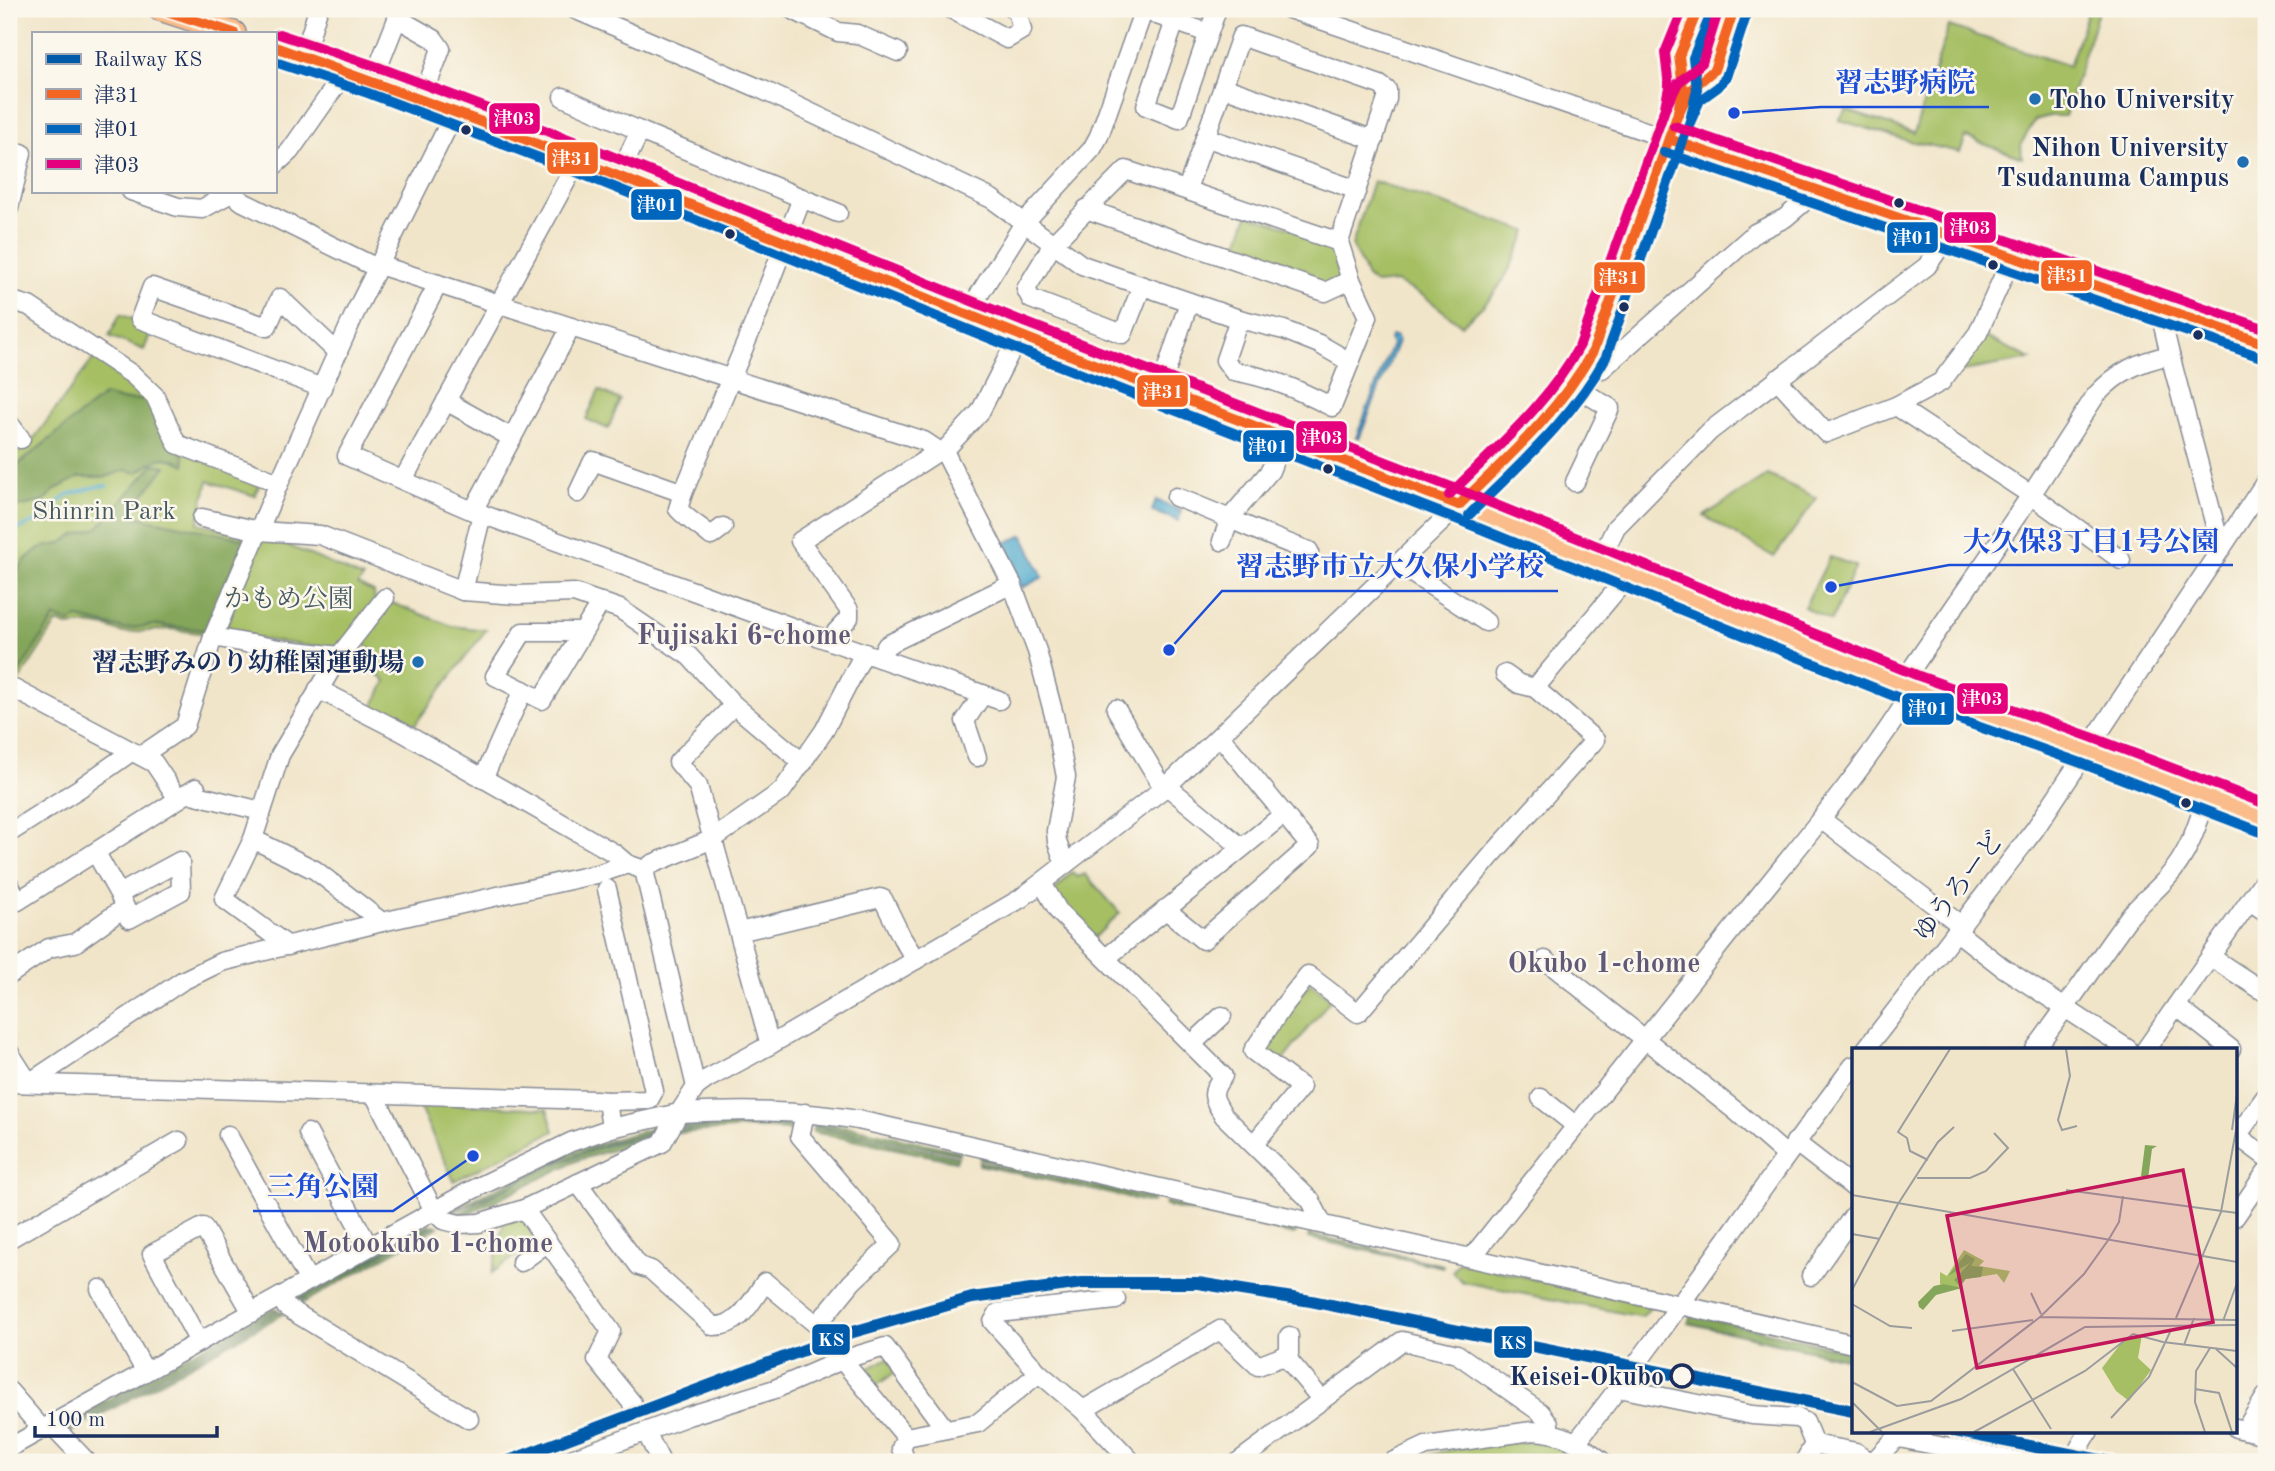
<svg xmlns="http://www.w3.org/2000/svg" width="2275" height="1471" font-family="'Old Standard TT','Noto Serif JP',serif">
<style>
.green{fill:#a6bf64;stroke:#607761;stroke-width:2}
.forest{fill:#84a65a;stroke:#506a5c;stroke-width:2}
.water{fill:#51aace;stroke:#366c96;stroke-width:2}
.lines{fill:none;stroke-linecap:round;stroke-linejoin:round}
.stream{stroke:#51aace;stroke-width:3.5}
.minor-casing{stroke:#868a94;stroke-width:21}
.major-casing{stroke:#868a94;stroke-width:26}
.minor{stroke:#fff;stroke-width:18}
.major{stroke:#f9bc8a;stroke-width:23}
.bus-1-casing{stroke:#fbf7ec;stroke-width:16}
.bus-2-casing{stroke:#fbf7ec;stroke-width:16}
.bus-3-casing{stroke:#fbf7ec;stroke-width:16}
.bus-1{stroke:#f26522;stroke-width:10}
.bus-2{stroke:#0065bd;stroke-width:10}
.bus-3{stroke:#e5007d;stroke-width:10}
.rail-1-casing{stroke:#fbf7ec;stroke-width:18}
.rail-1{stroke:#005aaa;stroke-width:12}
.poi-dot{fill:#1f6fb2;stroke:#fbf7ec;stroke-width:2.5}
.bus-dot{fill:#1b2f5e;stroke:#fbf7ec;stroke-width:2.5}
.stop-dot{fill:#fbf7ec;stroke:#1b2f5e;stroke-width:3.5}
.labels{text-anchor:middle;stroke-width:5;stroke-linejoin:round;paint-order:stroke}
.poi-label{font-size:26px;font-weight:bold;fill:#1b2f5e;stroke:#fbf7ec;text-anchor:end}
.park-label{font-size:26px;fill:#455a60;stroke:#fbf7ec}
.street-label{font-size:26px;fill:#1b2f5e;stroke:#fbf7ec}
.stop-label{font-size:26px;font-weight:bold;fill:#1b2f5e;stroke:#fbf7ec;text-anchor:end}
.neighbourhood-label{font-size:28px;font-weight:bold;fill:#605a78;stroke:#fbf7ec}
.inset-road{fill:none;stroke:#9b9c9e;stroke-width:2}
.view{fill:#c2185b;fill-opacity:0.15;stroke:#c2185b;stroke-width:3.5}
.inset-edge{fill:none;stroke:#1b2f5e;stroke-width:3.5}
.leader{fill:none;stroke:#1d4ed8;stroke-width:2.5}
.callout-dot{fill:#1d4ed8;stroke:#fbf7ec;stroke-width:2.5}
.callout-label{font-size:28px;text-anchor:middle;font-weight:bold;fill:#1d4ed8;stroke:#fbf7ec;stroke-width:5;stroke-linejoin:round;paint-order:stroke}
.line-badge{stroke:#fbf7ec;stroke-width:2.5}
.badge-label{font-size:19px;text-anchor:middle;font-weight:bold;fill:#fff}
</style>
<rect width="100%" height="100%" fill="#fbf7ec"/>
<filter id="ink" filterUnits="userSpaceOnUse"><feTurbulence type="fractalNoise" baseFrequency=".0143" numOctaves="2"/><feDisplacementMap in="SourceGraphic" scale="14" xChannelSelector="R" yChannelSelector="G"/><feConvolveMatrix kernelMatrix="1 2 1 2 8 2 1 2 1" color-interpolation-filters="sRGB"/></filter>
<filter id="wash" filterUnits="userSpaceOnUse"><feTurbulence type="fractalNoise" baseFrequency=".00686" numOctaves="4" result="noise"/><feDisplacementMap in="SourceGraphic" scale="28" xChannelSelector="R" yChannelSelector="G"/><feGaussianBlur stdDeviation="1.57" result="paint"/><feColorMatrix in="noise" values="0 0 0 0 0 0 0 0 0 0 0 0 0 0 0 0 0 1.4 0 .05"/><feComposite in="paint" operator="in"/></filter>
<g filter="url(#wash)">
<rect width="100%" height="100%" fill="#f1e5c9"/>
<g class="green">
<path d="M2089 9H2099L2065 116H2050L2035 120 2021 144 2022 158 1966 137 1960 152 1909 141 1839 120 1846 110 1914 133 1949 26 2069 66Z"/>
<path d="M1373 181 1527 231C1508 274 1500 295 1461 325L1424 296 1396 282 1376 284 1367 277 1352 245Z"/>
<path d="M1248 215 1339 242 1348 278 1326 288 1233 257Z"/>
<path d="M120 314 153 327 144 350 109 336Z"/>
<path d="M1981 335 2031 359 1951 373Z"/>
<path d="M96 355 129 376 168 430 260 484 255 496 208 481 198 523 253 536 206 634 170 629 123 633 107 627 87 624 67 626 57 622 11 693H9V458L29 445Z"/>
<path d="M599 390 620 400 608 429 586 419Z"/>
<path d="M1768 475 1817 498 1774 557 1704 516Z"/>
<path d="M269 537 363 578 358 585 374 592 375 604 338 650 223 634 260 538Z"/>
<path d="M1830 557 1856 566 1831 621 1804 607Z"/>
<path d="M387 601 452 626 486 630 410 731 371 711 386 681 370 668 378 655 357 638Z"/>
<path d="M1072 872 1078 877 1085 874 1120 913 1094 938 1052 894Z"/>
<path d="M1310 983 1331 999 1280 1064 1261 1049Z"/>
<path d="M417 1102 547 1109 554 1131 454 1181Z"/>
<path d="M521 1216 538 1240 492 1273 504 1222Z"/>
<path d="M1459 1262 1644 1304 1650 1308 1642 1317 1463 1282 1452 1272Z"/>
<path d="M888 1358 897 1371 870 1390 858 1374Z"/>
<path d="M1550 1441 1585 1456 1591 1462H1413C1449 1444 1509 1442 1550 1441Z"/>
</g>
<g class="forest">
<path d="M104 395 122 400 150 399 184 455 185 465C162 452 157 459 137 473L126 470 106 477H79L56 489 44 501 9 509V472Z"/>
<path d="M154 464 166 466 132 510V516L245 539 205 630 155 625 125 629 78 618 69 623 55 617 12 683 9 682V583L25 560 39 548 59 544 75 535 98 528Z"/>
<path d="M766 1119 793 1121 792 1124 742 1122 682 1127 685 1123Z"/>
<path d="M813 1122 856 1128 959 1151V1154L814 1125Z"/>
<path d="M765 1124 792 1127 790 1130 743 1128 679 1133 680 1130 725 1125Z"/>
<path d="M813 1127 958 1157 956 1161 813 1132Z"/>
<path d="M653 1128 656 1131 652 1133 613 1142 578 1154 449 1214 470 1201 576 1150Z"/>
<path d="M654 1135 653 1138 578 1160 461 1217 456 1215C517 1183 584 1145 654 1135Z"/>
<path d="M981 1156 1152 1194V1196L980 1159Z"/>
<path d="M979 1162 1152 1199 1153 1200 1151 1203 979 1165Z"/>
<path d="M1165 1202 1295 1232 1296 1233 1294 1235 1165 1206Z"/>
<path d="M428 1224 431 1225 292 1303 291 1299Z"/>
<path d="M435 1225 438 1227 297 1306 293 1304Z"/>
<path d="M1309 1234 1443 1265V1267L1308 1238Z"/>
<path d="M274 1308 278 1310 64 1429 62 1425Z"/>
<path d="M281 1311 283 1314 67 1434 64 1432Z"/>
<path d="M1693 1314 1853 1352V1360L1688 1323Z"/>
</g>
<g class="water">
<path d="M1391 336H1396L1398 341 1359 439 1356 438 1392 344 1390 341Z"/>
<path d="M1156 500 1181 511 1178 521 1152 511Z"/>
<path d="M1023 535 1043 577 1022 588 1001 545Z"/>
</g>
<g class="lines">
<path class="stream" d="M9 533 37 521 67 495 99 486H107"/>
</g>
</g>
<g filter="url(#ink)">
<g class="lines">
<defs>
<g id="minor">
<path d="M574 9 763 90 992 199 1082 265 1239 319 1284 330 1319 344 1350 362"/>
<path d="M791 9 838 32 857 34 898 52"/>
<path d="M951 9 1007 39 1022 30 1017 11 1013 9"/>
<path d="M1289 9 2266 344"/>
<path d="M1143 10 1208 33"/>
<path d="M397 18 434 39 441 49 422 99"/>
<path d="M1175 21 1146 106 1179 119 1217 9"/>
<path d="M304 56 318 9"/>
<path d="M373 80 401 9"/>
<path d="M1223 87 1374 140"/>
<path d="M563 97 640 131"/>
<path d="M1205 137 1357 190"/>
<path d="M1669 139 1593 351 1584 371 1561 401 1459 505 1167 786 1020 899 770 1045 707 1079 696 1087 679 1113C740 1110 798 1110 858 1120L1853 1344"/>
<path d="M275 165 290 151 346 71"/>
<path d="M619 175 640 131 838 213"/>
<path d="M1187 189 1241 36 1380 85 1387 90V99L1339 242 1351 280 1368 317 1332 407C1297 389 1272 378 1233 371L1225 360 1239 319"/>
<path d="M131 191 178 207 202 209 231 193 243 202 377 268"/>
<path d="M9 208 22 153"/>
<path d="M1086 209 1325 292 1351 280"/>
<path d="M379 265 924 441 939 451H944L1012 584 1037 651 1054 715 1066 777 1056 831 1057 842 1065 864"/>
<path d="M438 284 347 456 468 509 833 642 999 700"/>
<path d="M1142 286 1123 334 1031 299 1026 289 1053 244 1126 170 1339 242"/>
<path d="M9 300 29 306 133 375 155 396 177 444 279 483 213 637"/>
<path d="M967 314 1024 223 1092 149 1099 136 1144 9"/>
<path d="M2170 355 2221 548"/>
<path d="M1584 371 1602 369 1755 233 1785 218 1818 190"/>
<path d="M1777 379 1826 433 1896 406 1941 382 1978 333 2012 257"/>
<path d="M1574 386 1610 408 1575 482"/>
<path d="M322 388 140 319 152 287 267 327 280 298 338 353"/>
<path d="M1160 390 1189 302"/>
<path d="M446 401 512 438"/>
<path d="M1896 406 2031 495 2121 560"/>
<path d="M9 423 21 439"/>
<path d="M944 451 980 412 1019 335"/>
<path d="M403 480 579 158"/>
<path d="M279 483 355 313 455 112"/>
<path d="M578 493 593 461 683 493"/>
<path d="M1176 497C1221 514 1264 535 1309 551"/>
<path d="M473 511 571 327"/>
<path d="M202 518 259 531 320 535 463 591 517 595 574 593 620 609 689 656 734 705 803 763"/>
<path d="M723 527 711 536C700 526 689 521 678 509L683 493 755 321 802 198"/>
<path d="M1222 541 1230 518 1270 471 1283 438"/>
<path d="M1599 562 1616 527 1710 431 1927 266 1948 235"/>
<path d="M1398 564 1486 622"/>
<path d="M463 591 482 514"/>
<path d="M583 632H523L495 676 542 700 601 602"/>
<path d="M833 642 836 632 849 618V610L800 541 939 451"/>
<path d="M879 658 887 645 1012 584"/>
<path d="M1505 674 1519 684 1535 688 1629 575"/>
<path d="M1902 683 2031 495 2096 395C2119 371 2138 362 2170 355L2162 321 2166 308"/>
<path d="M14 689 154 763 178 799"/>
<path d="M318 689 402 732 614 853 627 864"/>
<path d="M734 705 678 762 698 786 770 1045"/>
<path d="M1116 709 1164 789"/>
<path d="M142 755 185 726 213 637 279 649 339 656"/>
<path d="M977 757 965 721 983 694"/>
<path d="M483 779 523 690"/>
<path d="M1167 786 1241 847"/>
<path d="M188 793 261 811"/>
<path d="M1822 820 1962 926"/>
<path d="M9 833 80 788 131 752"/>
<path d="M253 839 315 870 382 922"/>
<path d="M96 853 119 894 129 919 181 891 180 861 119 894"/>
<path d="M644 870 696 1087"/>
<path d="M1042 883 1059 912 1223 1076C1209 1094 1213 1098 1224 1116L1311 1201 1322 1223"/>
<path d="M9 884 18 901 196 788"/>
<path d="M607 889 654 1091 649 1100 607 1101"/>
<path d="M2250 901 2266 912"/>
<path d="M1165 909 1203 940 1310 846 1220 736"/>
<path d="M739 932 880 898 883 899 902 938 916 960"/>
<path d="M1957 932 2002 967 2128 1049"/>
<path d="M288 946 224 899 253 839 280 755 339 656 385 598"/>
<path d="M2211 957 2266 993"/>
<path d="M1106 958 1284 814"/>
<path d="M1545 960 1737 1112 1786 1155"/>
<path d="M9 975 49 948 75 943 125 907"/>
<path d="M2176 1006 2231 1049"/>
<path d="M1192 1044 1222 1016"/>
<path d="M1866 1049 2035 829 2266 481"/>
<path d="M2035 1049C2068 1006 2097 960 2129 917 2140 903 2155 892 2167 878 2189 854 2197 826 2207 796"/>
<path d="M2146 1049 2266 877"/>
<path d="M9 1052 29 1083 182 981 221 962 382 922 601 873 627 864 644 870 652 864 713 839 782 791 824 731 864 653"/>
<path d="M9 1083 595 1100 607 1101 611 1128"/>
<path d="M374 1094 434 1211 443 1220 459 1224 479 1223 524 1209 662 1143 679 1113"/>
<path d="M1541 1098 1575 1125"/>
<path d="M308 1133 369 1247"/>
<path d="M2235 1134 2266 1157"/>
<path d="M228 1135 309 1281"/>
<path d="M2237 1136 2266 1096"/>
<path d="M1795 1142 1853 1187"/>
<path d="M1254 1144 1301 1087 1253 1051 1282 1008 1308 975 1358 1013 1491 856 1595 740 1535 688"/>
<path d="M578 1183 639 1266 651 1270 713 1326C740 1327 751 1302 765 1282L817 1325 852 1282 892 1244 800 1136 805 1113"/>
<path d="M524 1209 611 1331 597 1360 632 1403"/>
<path d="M2235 1217 2266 1172"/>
<path d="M9 1239 179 1141"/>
<path d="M1472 1257C1560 1145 1649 1033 1739 921 1799 845 1863 772 1914 689"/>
<path d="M521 1262 548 1242"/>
<path d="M1811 1276 1853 1216"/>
<path d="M100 1289 145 1371"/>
<path d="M281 1297 286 1307 469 1419"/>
<path d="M1116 1300 998 1313 993 1322 1039 1373 1083 1410 1132 1462"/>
<path d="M199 1342 152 1254 203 1227 252 1313"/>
<path d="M1285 1356 1322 1400"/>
<path d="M842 1360 885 1347 945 1429"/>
<path d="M1619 1388 1752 1415 1797 1418 1805 1422 1814 1444"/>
<path d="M9 1391 42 1429"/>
<path d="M1083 1410 1220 1330 1258 1366 1289 1354V1336"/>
<path d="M51 1424 87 1462"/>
<path d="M2236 1428 2266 1435"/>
<path d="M2245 1430 2266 1396"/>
<path d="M646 1432 661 1462"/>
<path d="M906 1437 978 1423 1039 1373"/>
<path d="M906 1437 901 1448 906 1462"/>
<path d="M1577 1441C1674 1320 1759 1189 1853 1066"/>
<path d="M1814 1444 1856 1452 1870 1462"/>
<path d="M9 1448 468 1192 571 1142 611 1128 679 1113"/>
<path d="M563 1462 688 1416 775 1389 842 1360 906 1437"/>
<path d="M1238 1462 1402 1341 1457 1354 1540 1412 1549 1423V1431"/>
<path d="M1392 1462 1426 1446 1532 1431C1564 1432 1579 1443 1603 1462"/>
<path d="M1804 1462 1814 1444"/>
<path d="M1873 1462 1892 1442 1899 1438 2020 1462"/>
<path d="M2071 1462 2089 1431"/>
</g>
<g id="major">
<path d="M160 9 234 33"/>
<path d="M275 47 373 80 579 158 1019 335 1459 505 1914 689 2086 750 2266 819"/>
</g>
</defs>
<use href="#minor" class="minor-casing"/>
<use href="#major" class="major-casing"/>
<use href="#minor" class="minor"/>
<use href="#major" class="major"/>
<defs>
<g id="bus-1">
<path d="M160 9 234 33"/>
<path d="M275 47 479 121 1057 350 1459 505"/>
<path d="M1676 119 1689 91 1714 70 1734 9"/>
<path d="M1669 139 2266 344"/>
<path d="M1459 505C1508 457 1559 412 1593 351L1677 116 1683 88 1679 56 1698 9"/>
</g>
<g id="bus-2">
<path d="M275 62 368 93 574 171 1014 348 1454 518 1909 702 2081 763 2261 832"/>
<path d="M1689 125 1700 100 1718 87 1726 77 1747 13"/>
<path d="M1664 152 2261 357"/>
<path d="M1469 515C1519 465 1572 419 1606 357L1690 121 1697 89 1693 58 1711 14"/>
</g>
<g id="bus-3">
<path d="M279 34 378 67 584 145 1024 322 1464 492 1919 676 2091 737 2266 804"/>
<path d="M1663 113 1678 83 1702 63 1719 9"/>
<path d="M1674 126 2266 329"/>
<path d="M1449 495C1496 448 1548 404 1580 345L1664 112 1669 87 1665 53 1683 9"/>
</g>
</defs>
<use href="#bus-1" class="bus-1-casing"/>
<use href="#bus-2" class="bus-2-casing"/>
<use href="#bus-3" class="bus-3-casing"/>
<use href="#bus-1" class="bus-1"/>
<use href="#bus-2" class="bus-2"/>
<use href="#bus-3" class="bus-3"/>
<defs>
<g id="rail-1">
<path d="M1955 1431 2110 1462"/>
<path d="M506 1462 846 1334 972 1298 1082 1283H1198L1311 1301 1853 1411"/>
</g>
</defs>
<use href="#rail-1" class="rail-1-casing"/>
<use href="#rail-1" class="rail-1"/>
</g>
</g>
<g class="poi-dot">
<circle cx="2035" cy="99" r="7"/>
<circle cx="2243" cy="162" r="7"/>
<circle cx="418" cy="662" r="7"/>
</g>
<g class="bus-dot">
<circle cx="466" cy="130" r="6"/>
<circle cx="1899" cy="203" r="6"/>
<circle cx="730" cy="234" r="6"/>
<circle cx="1993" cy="265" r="6"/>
<circle cx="1624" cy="307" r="6"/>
<circle cx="2198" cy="335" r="6"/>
<circle cx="1328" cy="469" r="6"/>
<circle cx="2186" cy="803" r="6"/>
</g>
<circle class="stop-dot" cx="1682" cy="1376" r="11"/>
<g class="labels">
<g class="poi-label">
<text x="2049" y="108" text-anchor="start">Toho University</text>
<text x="2229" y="156">Nihon University<tspan x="2229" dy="30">Tsudanuma Campus</tspan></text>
<text x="404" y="671">習志野みのり幼稚園運動場</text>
</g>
<g class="park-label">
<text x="104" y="519">Shinrin Park</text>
<text x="289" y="607">かもめ公園</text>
</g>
<g class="street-label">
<text transform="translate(1958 886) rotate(-53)" y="9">ゆうろーど</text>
</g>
<g class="stop-label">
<text x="1664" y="1385">Keisei-Okubo</text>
</g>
<g class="neighbourhood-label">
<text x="744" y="644">Fujisaki 6-chome</text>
<text x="1604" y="972">Okubo 1-chome</text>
<text x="428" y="1252">Motookubo 1-chome</text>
</g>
</g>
<g transform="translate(1852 1048)">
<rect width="385" height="385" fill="#f1e5c9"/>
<path d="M112 202 132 213 127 218 158 223 152 235 145 226 114 231 107 240 88 236V224L95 228ZM290 287 286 310 299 322 277 353 264 343 250 320 273 290Z" fill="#a6bf64"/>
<path d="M293 97 305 98 300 101 296 131 289 128ZM114 206 123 211 119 218 131 219 129 229 113 231 108 238 102 232 119 214 96 228ZM91 236 110 240 84 247 71 262 67 259 66 254 82 238Z" fill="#84a65a"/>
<path class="inset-road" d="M214 1 218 28 206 72 210 82 225 78M380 82 385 46M76 112 58 103 55 90 46 84 98 1M65 130H118L134 123 156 100 142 85M214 142 385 165M0 147 385 214M271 148 267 174 257 191 232 226 188 269 385 272M0 186 28 191M0 242 46 156 86 94 102 79M179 245 189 266M0 256 38 278 60 280M324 270 369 164 385 77M371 273 385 235M100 283 181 272M332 297 342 270M364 301 385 320M161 321 199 381M0 334 45 358 79 353 188 269M343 341 367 345 380 384M0 354 30 384M259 370 297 329 319 282M18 384 109 351 233 279 385 277M122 384 233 323 281 286 311 294 385 303M353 384 343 354 344 323 358 300"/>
<path class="view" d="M331 122 361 274 125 320 95 168Z"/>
<rect width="385" height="385" class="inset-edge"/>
</g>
<path class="leader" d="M1734 113L1821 107H1989M1831 587L1949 565H2233M1169 650L1222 591H1558M473 1156L393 1211H253"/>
<g class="callout-dot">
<circle cx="1734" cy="113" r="7"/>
<circle cx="1831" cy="587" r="7"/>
<circle cx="1169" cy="650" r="7"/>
<circle cx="473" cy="1156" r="7"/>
</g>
<g class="callout-label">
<text x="1905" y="92">習志野病院</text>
<text x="2091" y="551">大久保3丁目1号公園</text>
<text x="1390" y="576">習志野市立大久保小学校</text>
<text x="323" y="1196">三角公園</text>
</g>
<g class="line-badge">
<rect x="488" y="102" width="53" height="33" rx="7" fill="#e5007d"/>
<rect x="546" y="141" width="53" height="34" rx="7" fill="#f26522"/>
<rect x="630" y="188" width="53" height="33" rx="7" fill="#0065bd"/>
<rect x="1943" y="211" width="54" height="33" rx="7" fill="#e5007d"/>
<rect x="1886" y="221" width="53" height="33" rx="7" fill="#0065bd"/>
<rect x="2040" y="259" width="53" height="33" rx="7" fill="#f26522"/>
<rect x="1593" y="261" width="53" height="33" rx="7" fill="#f26522"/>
<rect x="1136" y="374" width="53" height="34" rx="7" fill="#f26522"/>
<rect x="1295" y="420" width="53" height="34" rx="7" fill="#e5007d"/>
<rect x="1242" y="429" width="53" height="34" rx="7" fill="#0065bd"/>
<rect x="1956" y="682" width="53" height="33" rx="7" fill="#e5007d"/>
<rect x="1901" y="692" width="54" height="34" rx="7" fill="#0065bd"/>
<rect x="811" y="1323" width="40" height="33" rx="7" fill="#005aaa"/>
<rect x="1493" y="1325" width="40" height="34" rx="7" fill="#005aaa"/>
</g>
<g class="badge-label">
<text x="514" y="125">津03</text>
<text x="572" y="165">津31</text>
<text x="657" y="211">津01</text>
<text x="1970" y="234">津03</text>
<text x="1913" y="244">津01</text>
<text x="2067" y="282">津31</text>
<text x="1619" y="284">津31</text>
<text x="1163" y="398">津31</text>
<text x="1322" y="444">津03</text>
<text x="1268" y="453">津01</text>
<text x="1982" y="705">津03</text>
<text x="1928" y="715">津01</text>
<text x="831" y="1346">KS</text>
<text x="1513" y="1349">KS</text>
</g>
<rect width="2275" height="1471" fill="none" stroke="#fbf7ec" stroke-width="35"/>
<rect x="32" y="32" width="245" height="161" fill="#fbf7ec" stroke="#a1a7b3" stroke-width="2"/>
<rect x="46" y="54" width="35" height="10" fill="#005aaa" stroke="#a1a7b3" stroke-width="2"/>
<text x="94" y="66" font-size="21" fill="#1b2f5e">Railway KS</text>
<rect x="46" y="89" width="35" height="10" fill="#f26522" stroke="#a1a7b3" stroke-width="2"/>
<text x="94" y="102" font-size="21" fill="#1b2f5e">津31</text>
<rect x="46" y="124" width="35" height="10" fill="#0065bd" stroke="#a1a7b3" stroke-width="2"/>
<text x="94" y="136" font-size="21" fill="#1b2f5e">津01</text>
<rect x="46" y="159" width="35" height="10" fill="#e5007d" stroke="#a1a7b3" stroke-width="2"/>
<text x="94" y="172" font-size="21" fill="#1b2f5e">津03</text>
<path d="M35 1426v10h182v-10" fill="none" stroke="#1b2f5e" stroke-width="3.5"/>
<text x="46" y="1426" font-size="21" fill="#1b2f5e" stroke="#fbf7ec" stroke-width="5" paint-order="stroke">100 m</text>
</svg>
